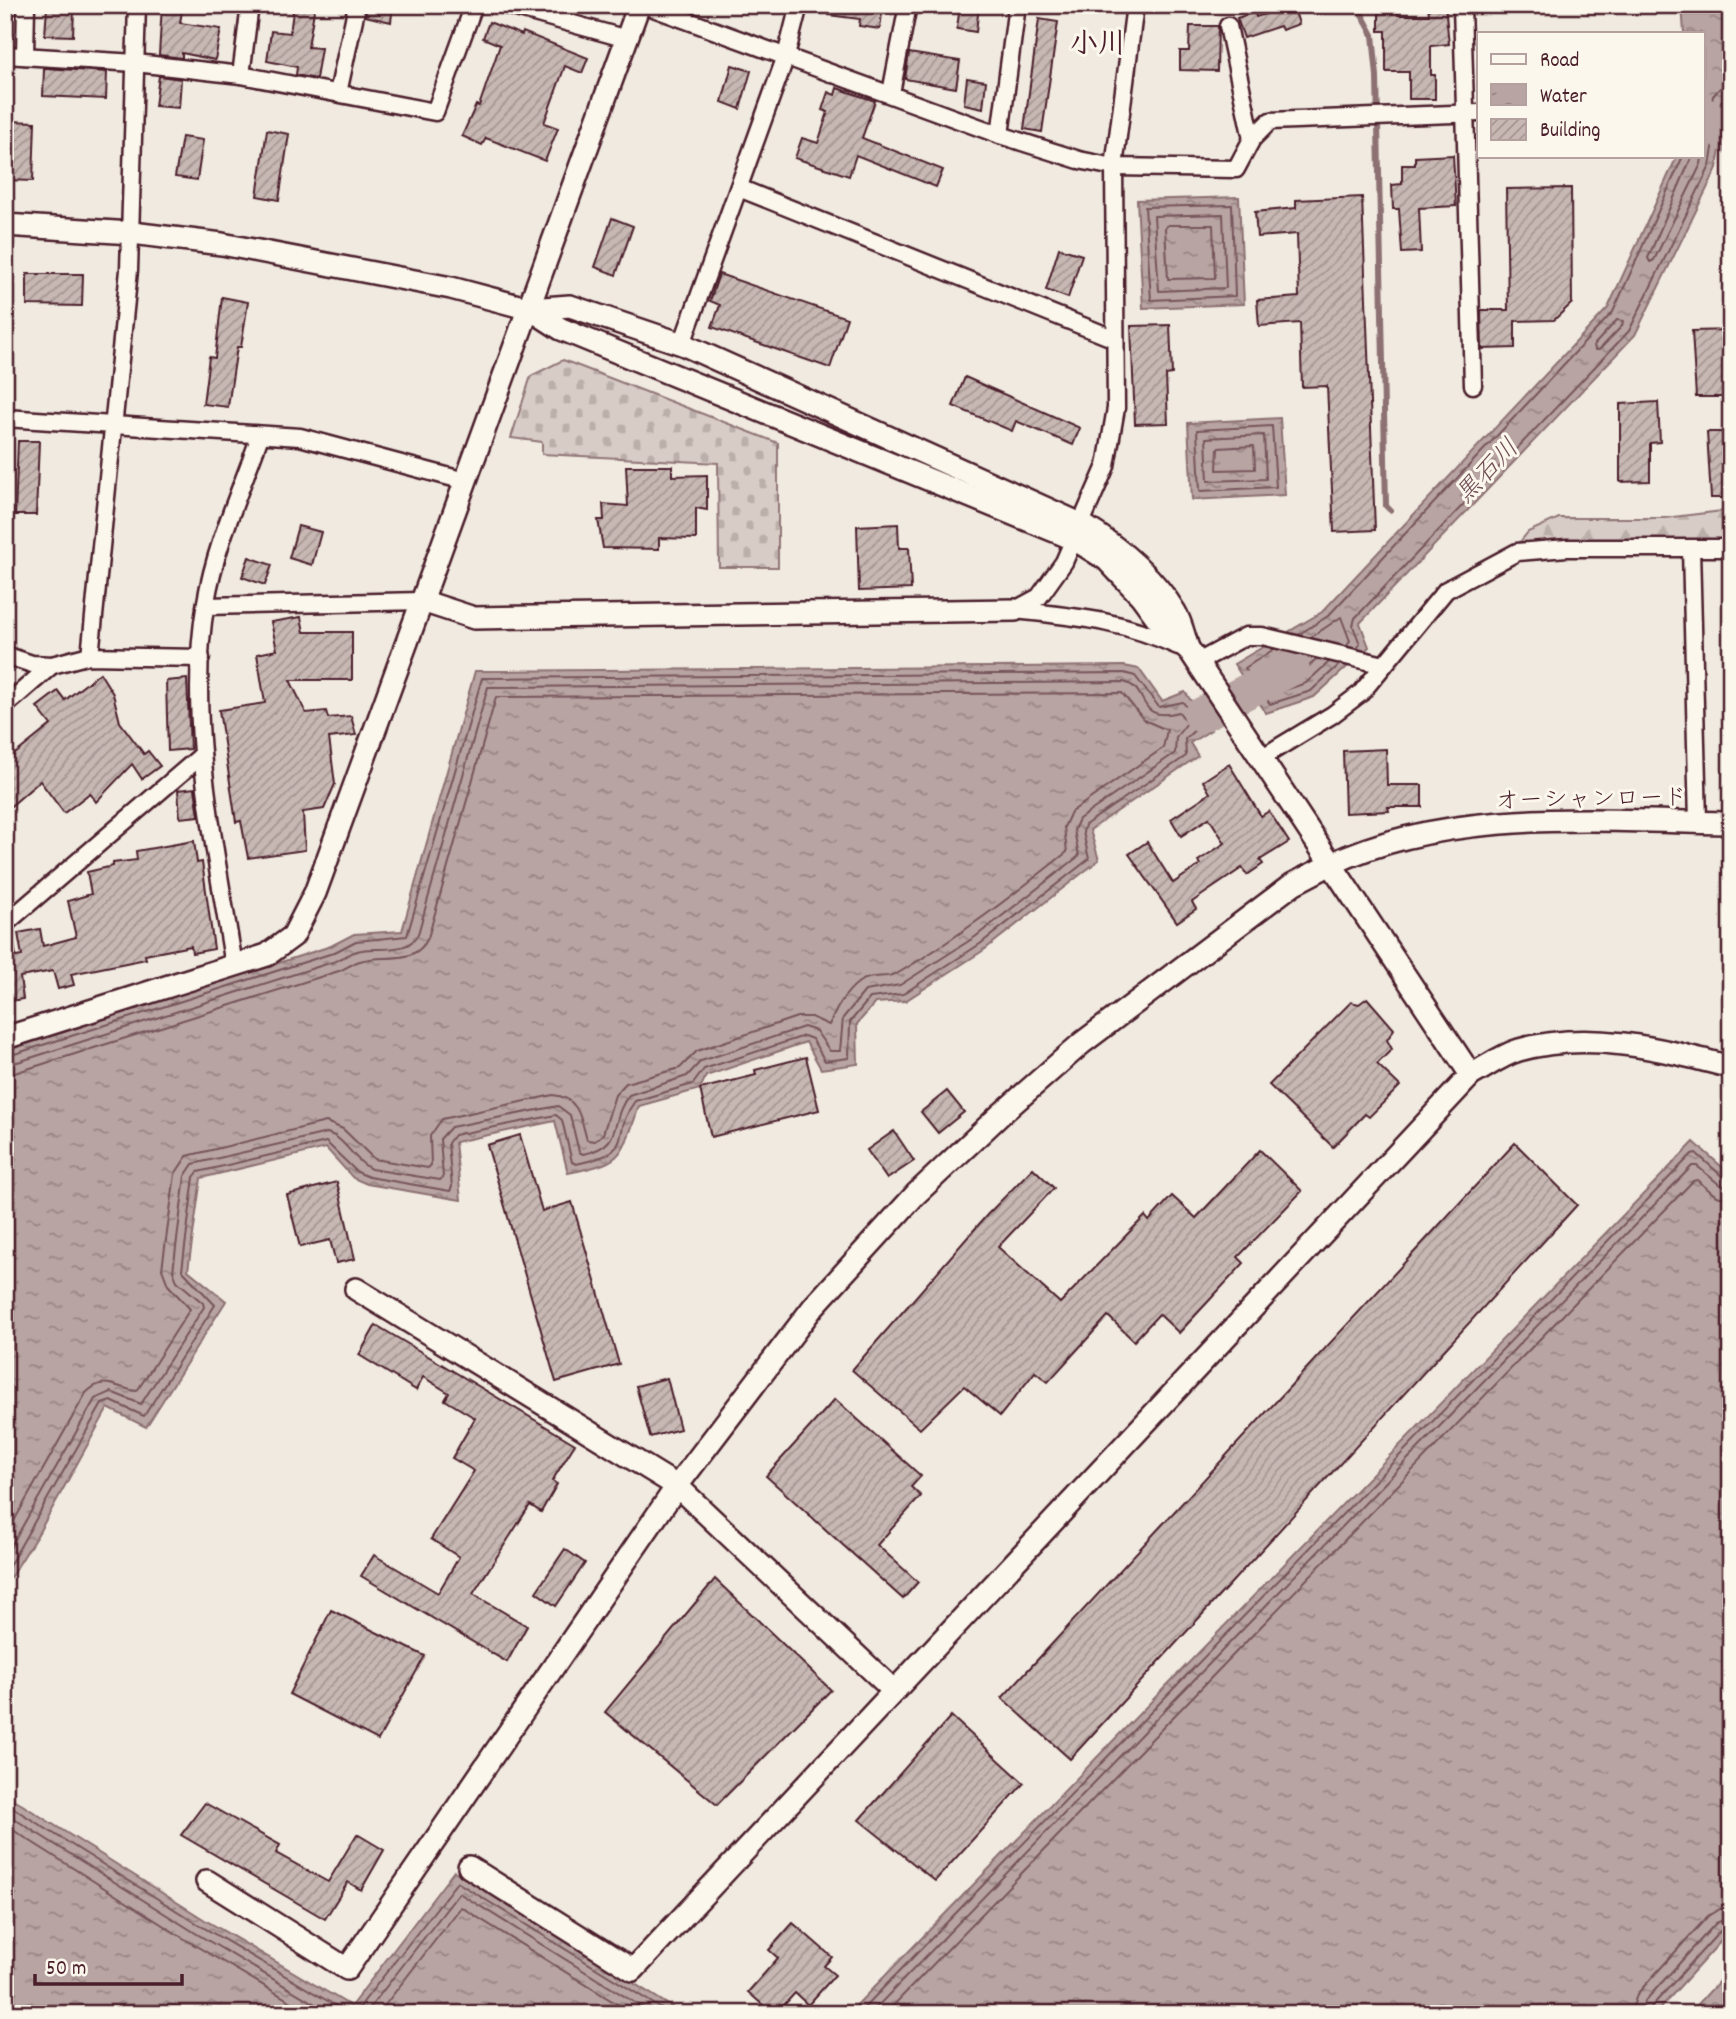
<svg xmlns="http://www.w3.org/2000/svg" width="1736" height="2019" font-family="Dekko,'Klee One',sans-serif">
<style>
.forest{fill:url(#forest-firs);stroke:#917678;stroke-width:2}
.cemetery{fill:url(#cemetery-stones);stroke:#917678;stroke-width:2}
.water{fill:url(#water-ripples);stroke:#8c6f72;stroke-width:2}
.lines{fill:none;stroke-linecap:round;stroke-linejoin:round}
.shore{stroke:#76545b;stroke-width:2}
.stream{stroke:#8c6f72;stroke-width:6}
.river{stroke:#b8a4a2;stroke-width:35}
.building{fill:url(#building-hatch);stroke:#4a1f2b;stroke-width:2}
.minor-casing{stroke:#4a1f2b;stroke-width:21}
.tertiary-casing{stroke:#4a1f2b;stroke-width:26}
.minor{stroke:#fbf7ec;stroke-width:16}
.tertiary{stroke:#fbf7ec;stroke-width:21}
.labels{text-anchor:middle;stroke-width:6;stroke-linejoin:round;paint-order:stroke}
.street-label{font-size:24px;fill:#4a1f2b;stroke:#fbf7ec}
.water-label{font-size:26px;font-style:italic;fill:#704e55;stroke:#fbf7ec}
.quarter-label{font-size:28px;font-weight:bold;fill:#4a1f2b;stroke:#fbf7ec}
</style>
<defs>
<pattern id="forest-firs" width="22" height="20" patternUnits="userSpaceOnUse" patternTransform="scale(1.75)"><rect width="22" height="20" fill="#d8ccc6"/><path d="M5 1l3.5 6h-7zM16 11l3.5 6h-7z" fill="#bbafaa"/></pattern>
<pattern id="cemetery-stones" width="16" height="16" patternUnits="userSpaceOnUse" patternTransform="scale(1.75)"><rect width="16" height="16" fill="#d8ccc6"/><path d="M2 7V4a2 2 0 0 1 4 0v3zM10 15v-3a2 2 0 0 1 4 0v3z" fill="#bbafaa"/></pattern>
<pattern id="water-ripples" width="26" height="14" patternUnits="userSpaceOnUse" patternTransform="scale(1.75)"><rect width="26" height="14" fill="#b8a4a2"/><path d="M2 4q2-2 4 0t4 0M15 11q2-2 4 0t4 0" fill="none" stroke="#988584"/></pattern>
<pattern id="building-hatch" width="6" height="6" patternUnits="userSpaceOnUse" patternTransform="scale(1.75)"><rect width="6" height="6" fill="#c8b8b3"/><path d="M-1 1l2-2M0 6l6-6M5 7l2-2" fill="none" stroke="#a49592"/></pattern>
</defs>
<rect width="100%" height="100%" fill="#f0eae0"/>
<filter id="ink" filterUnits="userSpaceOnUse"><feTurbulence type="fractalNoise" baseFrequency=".0143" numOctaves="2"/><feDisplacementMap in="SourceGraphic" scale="14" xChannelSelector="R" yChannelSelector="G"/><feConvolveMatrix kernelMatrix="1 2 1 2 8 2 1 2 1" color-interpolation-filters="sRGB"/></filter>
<g filter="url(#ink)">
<path class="forest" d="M1731 510V544L1515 548 1528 532 1559 518H1665Z"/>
<path class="cemetery" d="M563 360 778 443V567H719L718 463 542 454V442L511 438 531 376Z"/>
<g class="water">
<path d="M1682 5H1728L1731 81 1717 168 1635 335 1360 623 1369 647 1314 697 1266 713 1234 664 1322 612 1608 308 1677 156H1703V33H1684Z"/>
<path d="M1239 197 1244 304 1143 308 1137 200Z"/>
<path d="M1280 418 1285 495 1192 500 1188 423Z"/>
<path d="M1124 666 1139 669 1162 701 1185 692 1211 730 1190 743 1198 756 1090 830 1099 860 984 950 905 1001 875 1003 857 1024 858 1064 821 1069 806 1042 706 1076 700 1089 639 1106C621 1159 623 1162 568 1173L555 1121 455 1142 461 1200 367 1184 353 1178 326 1148 201 1178 188 1270 226 1301 146 1427 108 1408 38 1534 5 1586V1051L331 946 354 934 402 931 475 671Z"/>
<path d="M1694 1142 1731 1175V1930L1655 2014H848Z"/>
<path d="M5 1794 205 1920 351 2006 454 1871 683 2014H5Z"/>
<path d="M1731 1968V2014H1689Z"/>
</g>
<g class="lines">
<g class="shore">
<path d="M1692 156 1648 258 1650 262 1654 260 1701 164 1713 96 1720 88 1731 86"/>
<path d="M1232 205 1235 296 1151 300 1145 207Z"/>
<path d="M1223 214 1226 288 1159 291 1154 216Z"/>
<path d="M1168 225H1213L1215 278 1168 279 1165 228Z"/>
<path d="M1617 320 1623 321 1622 326 1599 350H1595L1594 345Z"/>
<path d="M1272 426 1276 487 1200 491 1197 430Z"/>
<path d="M1264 435 1266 479 1208 481 1206 438Z"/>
<path d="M1254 446 1255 469 1217 470 1218 448Z"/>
<path d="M1298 635 1328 616 1613 312 1683 156"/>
<path d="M1310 638 1341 617 1350 641 1347 646"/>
<path d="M1274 649 1245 668 1270 704 1311 691 1340 664"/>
<path d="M1357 649 1360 644 1353 626 1355 618 1629 331 1710 166 1721 101 1731 95"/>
<path d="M1286 652 1258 670 1273 694 1306 683 1329 662"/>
<path d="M1301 655 1273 672 1276 680 1300 674 1317 659"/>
<path d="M5 1057 333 953 356 941 407 936 482 678 1124 673 1135 676 1159 707 1183 702 1199 726 1185 739 1186 756 1085 825 1083 832 1089 859 980 944 903 994 870 998 850 1022 849 1058 825 1061 812 1039 804 1036 704 1069 693 1084 635 1101C608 1137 640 1151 576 1164L572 1162 562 1120 556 1115 454 1135 448 1143 452 1187 450 1191 369 1177 357 1172 326 1142 198 1172 194 1177 182 1270 215 1305 144 1416 111 1401 102 1404 5 1573"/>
<path d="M5 1066 336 961C344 957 353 951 362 950 380 947 409 954 418 934L488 687 1123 682C1151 687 1134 724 1179 712L1187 723 1176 737 1175 753 1079 819 1074 830 1079 856 975 937 900 985 865 991 843 1018 840 1051H830L816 1031 804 1027 701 1061 687 1076 629 1095C608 1121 626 1145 583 1154L579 1152 570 1115 558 1106 451 1127 440 1139 443 1177 440 1180 371 1169C353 1161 346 1138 327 1133L193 1164 185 1176 173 1271 177 1281 203 1303 204 1307 141 1404 111 1392 95 1399 5 1557"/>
<path d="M5 1076 339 971C346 968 353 963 360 961 384 953 414 967 428 938L496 697 1122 693 1144 720 1167 730 1163 748 1071 812 1064 827 1067 852C1013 895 959 937 900 972 888 980 872 973 859 982 844 993 836 1010 829 1025L811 1017H797L697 1051 680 1068 626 1083 615 1095 603 1134 595 1141 587 1140C581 1119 579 1097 553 1095L442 1119 430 1136 431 1165 428 1168 374 1159 343 1129 326 1122 187 1156 175 1174 162 1269 168 1285 190 1309 137 1391C117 1389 105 1374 86 1393L5 1537"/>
<path d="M5 1803 201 1926 348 2013 357 2010 457 1882 670 2014"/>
<path d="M5 1813 197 1934 332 2014"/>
<path d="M5 1825 191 1943 312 2014"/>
<path d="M365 2014 459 1893 653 2014"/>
<path d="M378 2014 461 1907 633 2014"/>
<path d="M858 2014 1692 1154 1696 1153 1724 1178 1731 1179"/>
<path d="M870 2014 1692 1166H1697L1720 1185 1731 1188"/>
<path d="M885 2014 1693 1181 1697 1180 1716 1196 1731 1199"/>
<path d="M1631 2014 1637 1994 1708 1916 1719 1909 1731 1907"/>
<path d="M1641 2014 1645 2001 1716 1923 1731 1917"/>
<path d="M1650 2014 1652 2006 1722 1929 1731 1926"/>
</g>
<path class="stream" d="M1357 5 1373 35 1377 76 1386 506 1390 510"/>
<g class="river">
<path d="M1707 116 1728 136"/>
<path d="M1201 715 1292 668"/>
</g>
</g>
<g class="building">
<path d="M162 5H183L180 23 221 29 215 60 182 53V58L159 55Z"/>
<path d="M294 5H315L308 47 321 48 316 79 296 75 297 67 267 61 271 31 290 33Z"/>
<path d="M367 5H393L391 22 365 16Z"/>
<path d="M829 5H883L880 29 859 26 860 19 829 15Z"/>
<path d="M960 5H979L976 32 957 29Z"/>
<path d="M1293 5 1299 24 1282 30 1280 26 1244 38 1237 18 1255 12 1256 17Z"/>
<path d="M1379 5H1398V15H1429L1428 5H1445L1449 44 1431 46V75H1435V99H1409V72H1386V31H1379Z"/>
<path d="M47 8 74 9 73 36 45 35Z"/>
<path d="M1039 19 1058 22 1042 132 1024 129Z"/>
<path d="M489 22 522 35 523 32 588 58 582 73 565 66 544 123 558 128 545 161 486 138 482 145 462 136 476 105 479 106 500 45 483 38Z"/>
<path d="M1190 26H1218L1217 71 1180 70V51H1189Z"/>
<path d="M909 53 960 61 956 88 905 79Z"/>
<path d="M732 65 751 71 740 109 722 102Z"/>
<path d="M44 68 107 72 106 99 43 96Z"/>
<path d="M159 76 181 79 179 108 155 106Z"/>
<path d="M967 78 986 81 983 108 964 104Z"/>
<path d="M837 88 875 101 862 138 943 170 936 187 856 155 849 176 795 158 802 138 818 143 828 112 822 110 828 92 835 95Z"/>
<path d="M9 121 35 122 33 181 6 180Z"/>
<path d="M267 130 289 134 279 200 257 196Z"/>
<path d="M182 137 203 140 197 180 175 177Z"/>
<path d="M1453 155 1456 206 1419 208 1421 252 1402 253 1399 209H1393L1392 185 1402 184V165H1415V157Z"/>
<path d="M1571 188 1572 303 1554 320 1515 321V348L1482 349 1481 310H1508L1506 189Z"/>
<path d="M1362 197 1375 530 1334 532 1327 386 1302 387 1300 323 1259 326 1257 300 1299 297 1297 234 1257 237 1255 212 1296 208V200Z"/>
<path d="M612 218 633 226 616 275 595 267Z"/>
<path d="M1059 248 1082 255 1068 298 1046 290Z"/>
<path d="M27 274H83L82 306 27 305Z"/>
<path d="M719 274 847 318 830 368 712 327 720 305 710 301Z"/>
<path d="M222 297 248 302 241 347H237L228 407 203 404 209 357 215 358Z"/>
<path d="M1170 325 1172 374 1166 375 1168 423 1135 424 1131 326Z"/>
<path d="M1731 330V397H1696L1692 331Z"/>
<path d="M965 377 1080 428 1073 445 1016 421 1012 431 953 406Z"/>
<path d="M1658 402 1660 442 1650 443V481L1620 482V404Z"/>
<path d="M1707 432H1731V498H1711Z"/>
<path d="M18 441H39L36 515H15Z"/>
<path d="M626 466H672V476L707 475V510L696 508V539L659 538V549L603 548 598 520H604L603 504 628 506Z"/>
<path d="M898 524 899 548H909L911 589 859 591 857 526Z"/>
<path d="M298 526 321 532 312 565 289 558Z"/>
<path d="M249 557 272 565 265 585 242 577Z"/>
<path d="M301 617 304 632H352V680H290L306 713 326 711 328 718 351 716 356 735 329 738 335 784 324 809 303 812 305 850 248 858 241 821 236 822 219 710 265 703 257 654 277 650 271 622Z"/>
<path d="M100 673 113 694 120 722 144 754 148 751 160 766 142 779 132 764 96 802 90 793 64 813 40 781 5 811V762L51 725 37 707 58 691 65 700Z"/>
<path d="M187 679 190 749 168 751 166 681Z"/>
<path d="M1386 749 1387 785H1422V807H1388L1389 811 1345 813 1343 751Z"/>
<path d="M1229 764 1261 816 1269 811 1289 842 1260 860 1263 864 1247 875 1242 868 1192 902 1196 909 1177 922 1129 854 1147 842 1173 883 1200 865 1198 861 1225 843 1209 818 1181 836 1171 819 1210 793 1203 781Z"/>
<path d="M195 788 199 816 180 818 178 790Z"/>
<path d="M194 841 197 863 202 862 214 949 192 953 191 946 145 955 146 959 71 974 74 985 58 989 53 971 20 977 23 999 5 1002V943H14L16 957 22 956 18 933 40 929 43 946 76 937 68 901 91 894 87 872 113 866V863L137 860 136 851Z"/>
<path d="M1367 998 1394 1029 1387 1040 1392 1049 1377 1064 1400 1086 1369 1117 1365 1114 1333 1147 1269 1085 1351 1002 1359 1004Z"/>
<path d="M806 1057 819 1110 711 1137 700 1089 756 1075 755 1070Z"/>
<path d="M947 1091 964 1112 938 1133 921 1112Z"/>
<path d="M894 1131 914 1161 887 1179 867 1150Z"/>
<path d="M520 1135 542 1211 572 1202 619 1364 556 1382 487 1145Z"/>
<path d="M1515 1143 1577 1205 1070 1759 1002 1698Z"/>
<path d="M1260 1150 1302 1191 1238 1257 1244 1263 1179 1333 1159 1314 1134 1341 1108 1316 1048 1382 1035 1372 1000 1416 964 1386 920 1429 852 1370 987 1215 1033 1168 1054 1188 998 1247 1060 1303 1145 1216 1149 1221 1172 1196 1196 1218Z"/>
<path d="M337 1182 355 1259 336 1263 330 1240 300 1247 287 1195Z"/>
<path d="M376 1325 575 1444 552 1481 557 1484 541 1512 530 1505 473 1594 527 1626 507 1662 361 1576 374 1555 438 1593 459 1557 431 1539 474 1471 452 1458 475 1418 445 1400 449 1393 423 1377 416 1390 359 1355Z"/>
<path d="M667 1378 680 1429 650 1437 636 1386Z"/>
<path d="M835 1399 921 1476 911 1487 921 1496 877 1545 918 1582 903 1599 766 1476Z"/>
<path d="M565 1549 585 1563 556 1606 536 1592Z"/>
<path d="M715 1579 831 1690 717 1805 605 1712Z"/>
<path d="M331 1610 425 1656 378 1740 289 1694Z"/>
<path d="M951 1716 1024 1783 935 1881 859 1820Z"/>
<path d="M205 1803 280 1845 276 1853 328 1882 357 1834 384 1850 361 1890 348 1882 325 1919 181 1835Z"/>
<path d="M793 1923 832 1957 824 1966 835 1975 808 2005 795 1993 776 2014H773L748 1992 778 1958 769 1950Z"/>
</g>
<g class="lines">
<defs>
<g id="minor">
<path d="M505 5 627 39"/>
<path d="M645 5 1000 135 1079 160 1114 167 1236 169 1252 139 1270 121 1479 113"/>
<path d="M1462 5 1473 385"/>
<path d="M1228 26 1252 139"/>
<path d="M5 55 136 63 241 75 435 112 474 5"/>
<path d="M25 56 26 5"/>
<path d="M241 75 250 5"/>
<path d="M338 93 357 5"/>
<path d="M891 93 908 5"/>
<path d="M1000 135 1017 5"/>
<path d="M739 188 1115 339"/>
<path d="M682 344 786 56 799 5"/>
<path d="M5 418 300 437 465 481"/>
<path d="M1691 549 1698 822"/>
<path d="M205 606 422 601"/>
<path d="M1015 610 1039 597 1064 562 1106 466 1116 408 1114 167 1135 5"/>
<path d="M1015 610C1076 617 1121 620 1178 646"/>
<path d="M5 655 32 664 52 665 86 656 201 658"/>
<path d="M90 656 129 270 137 5"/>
<path d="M1198 662 1246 636H1262L1384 665"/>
<path d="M5 706 52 665"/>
<path d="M1261 758 1332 715 1361 693 1446 590 1517 552 1567 548H1731"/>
<path d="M5 924 201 756"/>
<path d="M234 966C216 849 185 720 206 602 215 546 241 490 260 436"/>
</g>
<g id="tertiary">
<path d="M5 225 132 233 222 244 451 288 530 309 561 329 1074 539 1107 560 1141 596 1163 626 1190 651 1331 864C1449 807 1603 821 1731 823"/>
<path d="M530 309 570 306 682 344 1083 525C1118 547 1153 576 1175 612 1181 622 1184 636 1188 648"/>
<path d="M422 601 639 5"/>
<path d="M5 1038 267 955 293 936 315 893 422 601 474 618 1015 610"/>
<path d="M356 1289 677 1486 893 1690"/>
<path d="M469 1867 633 1970 1471 1075C1486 1067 1502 1055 1519 1050 1590 1030 1661 1049 1731 1067"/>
<path d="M207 1881 347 1969 677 1486 814 1306 916 1194 1000 1115 1082 1043 1293 884 1331 864 1471 1075"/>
</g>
</defs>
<use href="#minor" class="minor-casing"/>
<use href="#tertiary" class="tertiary-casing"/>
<use href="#minor" class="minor"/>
<use href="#tertiary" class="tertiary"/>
</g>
</g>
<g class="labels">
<g class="street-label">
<text transform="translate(1591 798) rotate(-1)" y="8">オーシャンロード</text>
</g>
<g class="water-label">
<text transform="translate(1486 470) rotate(-46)" y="9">黒石川</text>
</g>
<g class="quarter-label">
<text x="1098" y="52">小川</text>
</g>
</g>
<rect width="1736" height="2019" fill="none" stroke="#fbf7ec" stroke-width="28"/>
<rect x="14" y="14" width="1708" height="1991" fill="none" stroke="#4a1f2b" stroke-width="2.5" filter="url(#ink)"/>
<rect x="1477" y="32" width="228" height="126" fill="#fbf7ec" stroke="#b4a19f" stroke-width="2"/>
<rect x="1491" y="54" width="35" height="10" fill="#fbf7ec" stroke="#b4a19f" stroke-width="2"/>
<text x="1540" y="66" font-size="21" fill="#4a1f2b">Road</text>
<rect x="1491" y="84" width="35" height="21" fill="url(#water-ripples)" stroke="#b4a19f" stroke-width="2"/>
<text x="1540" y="102" font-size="21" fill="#4a1f2b">Water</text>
<rect x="1491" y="119" width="35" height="21" fill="url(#building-hatch)" stroke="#b4a19f" stroke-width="2"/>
<text x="1540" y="136" font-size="21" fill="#4a1f2b">Building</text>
<path d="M35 1974v10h147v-10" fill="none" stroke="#4a1f2b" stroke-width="3.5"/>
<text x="46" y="1974" font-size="21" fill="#4a1f2b" stroke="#fbf7ec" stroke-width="5" paint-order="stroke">50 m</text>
</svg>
